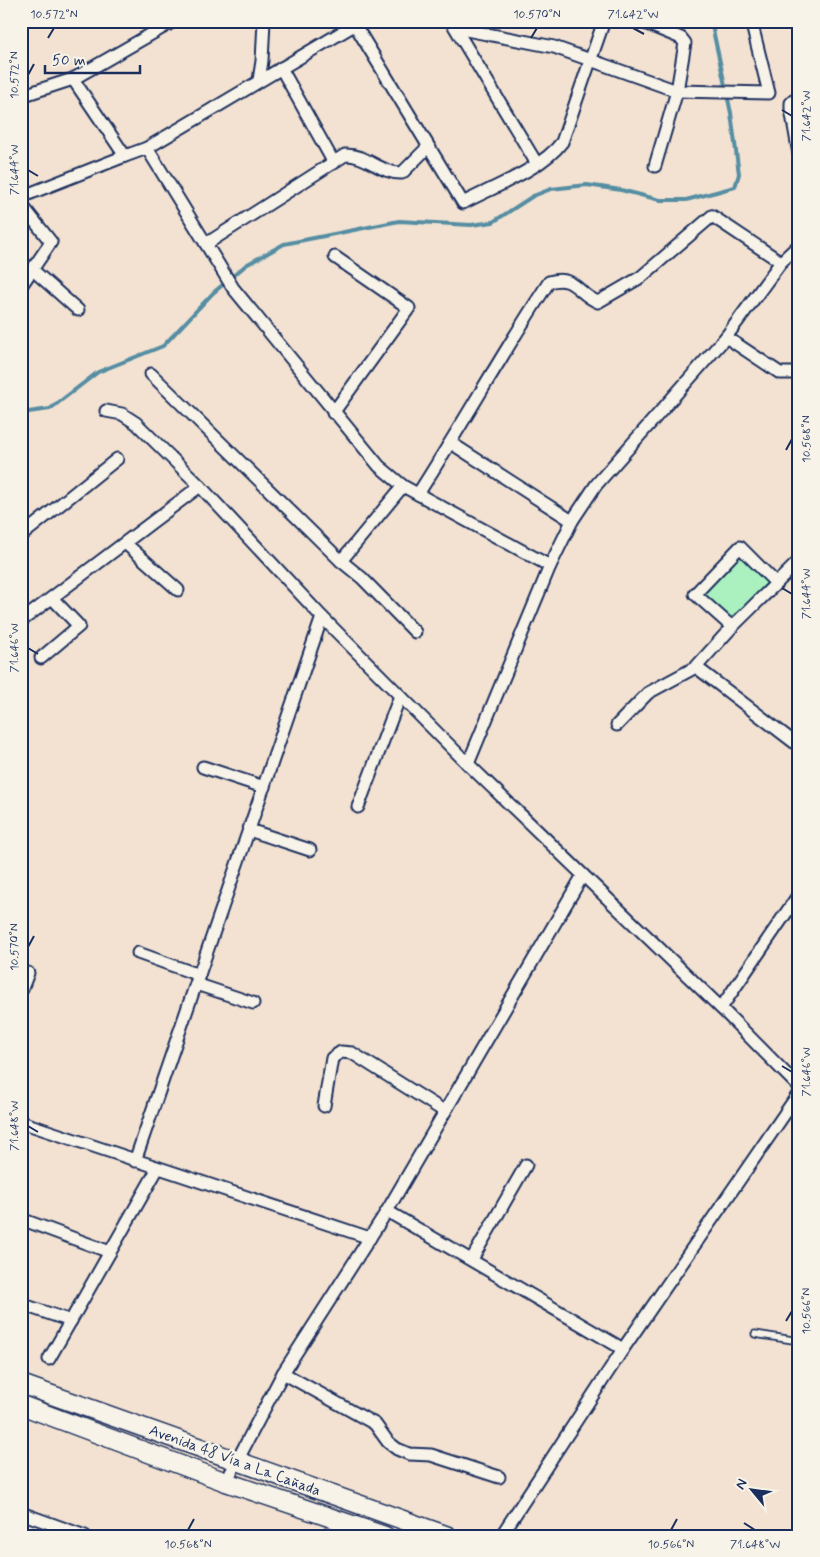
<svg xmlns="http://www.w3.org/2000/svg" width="820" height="1557" font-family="Mynerve,sans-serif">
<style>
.green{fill:#aaf1bf;stroke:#62908e}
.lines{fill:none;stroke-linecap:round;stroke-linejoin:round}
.stream{stroke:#558da3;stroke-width:4}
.service-casing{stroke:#1b2f5e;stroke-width:9}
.minor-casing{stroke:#1b2f5e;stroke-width:15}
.primary-casing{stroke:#1b2f5e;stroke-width:21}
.service{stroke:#f7f3e8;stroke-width:5.5}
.minor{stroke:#f7f3e8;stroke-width:11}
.primary{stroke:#f7f3e8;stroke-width:18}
.ticks{fill:none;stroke:#1b2f5e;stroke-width:2}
.labels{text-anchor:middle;stroke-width:5;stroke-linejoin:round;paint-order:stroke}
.street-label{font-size:15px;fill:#1b2f5e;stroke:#f7f3e8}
.neatline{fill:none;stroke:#1b2f5e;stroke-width:2}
.ticks-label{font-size:12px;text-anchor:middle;fill:#1b2f5e}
</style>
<rect width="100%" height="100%" fill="#f3e2d1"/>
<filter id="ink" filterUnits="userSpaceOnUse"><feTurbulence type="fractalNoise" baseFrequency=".02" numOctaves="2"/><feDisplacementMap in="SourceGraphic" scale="10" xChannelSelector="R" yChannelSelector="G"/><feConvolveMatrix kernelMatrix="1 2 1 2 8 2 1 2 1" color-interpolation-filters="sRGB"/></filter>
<g filter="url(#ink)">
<path class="green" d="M741 554 768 584 732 619 703 594Z"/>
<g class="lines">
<g class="stream">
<path d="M21 26 33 21"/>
<path d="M21 413 50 409 98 372 163 346 213 293 246 265 284 244 399 221 471 225 493 222 533 196 551 189 587 185 621 190 660 200H686L735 187 739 174 731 113 711 21"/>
</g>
<defs>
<path id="service" d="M755 1334 799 1341"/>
<g id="minor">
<path d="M361 21 147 148 233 288 379 466 403 486 550 566"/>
<path d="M451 21 537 164"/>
<path d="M640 21 681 38 685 43 677 91 655 166"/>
<path d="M355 25 463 203C493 187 542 169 562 142L604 21"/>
<path d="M456 28 554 47 677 91 769 93 751 21"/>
<path d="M281 68 334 163"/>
<path d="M73 79 125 156 147 148"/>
<path d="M259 80 262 61 264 21"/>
<path d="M21 96 73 79 174 21"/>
<path d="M799 96 791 103V109L799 154"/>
<path d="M21 197 125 156"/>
<path d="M21 204 51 242 21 286"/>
<path d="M206 244 345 155C366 154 381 174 402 173L428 147"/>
<path d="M34 271 78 310"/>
<path d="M726 337 780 373H799"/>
<path d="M151 374 341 561 403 486"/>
<path d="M106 411 122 414 136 423 200 486 322 617 468 764 721 1008 799 1087"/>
<path d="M333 413 409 308 335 257"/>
<path d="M451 443 572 521"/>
<path d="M418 494C463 424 503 352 549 282 575 274 577 294 598 302L641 277 712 216 781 262"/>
<path d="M21 536 117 459"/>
<path d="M125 543 178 590"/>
<path d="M341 561 362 578 415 632"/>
<path d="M21 621 200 486"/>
<path d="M732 627 695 594 740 547 776 583"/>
<path d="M41 658 79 626 52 598"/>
<path d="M696 667 799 746"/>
<path d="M617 725 648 693 696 667 732 627 799 561"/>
<path d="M468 764 550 566 572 521 596 485 726 337 781 262 799 245"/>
<path d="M203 767 264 787"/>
<path d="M358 807 400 696"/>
<path d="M249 830 310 850"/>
<path d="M138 953 199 975"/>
<path d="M196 984 253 1003"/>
<path d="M21 991 28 973"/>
<path d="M721 1008 799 894"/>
<path d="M324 1106 332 1058 341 1052 352 1053 444 1111"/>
<path d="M21 1122 370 1238"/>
<path d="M135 1161 322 617"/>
<path d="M387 1211 623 1349"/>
<path d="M21 1219 110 1252"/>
<path d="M472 1259 526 1165"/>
<path d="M21 1304 71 1321"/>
<path d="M49 1359 158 1168"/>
<path d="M283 1373 375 1424 388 1442 397 1449 409 1454 431 1455 499 1477"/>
<path d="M226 1482 283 1373 387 1211 583 875"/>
<path d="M21 1513 85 1536"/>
<path d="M501 1536 623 1349 799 1093"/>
</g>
<g id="primary">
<path d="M21 1384 448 1536"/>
<path d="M21 1405 226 1482 385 1536"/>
</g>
</defs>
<use href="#service" class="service-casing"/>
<use href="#minor" class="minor-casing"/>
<use href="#primary" class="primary-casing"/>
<use href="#service" class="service"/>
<use href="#minor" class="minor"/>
<use href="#primary" class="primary"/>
</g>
</g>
<path class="ticks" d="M633 28 644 34M48 38 54 28M531 38 537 28M28 75 34 64M782 110 792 116M28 170 38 176M786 450 792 439M782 588 792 594M28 648 38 654M28 947 34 936M782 1066 792 1072M28 1126 38 1132M786 1321 792 1311M744 1523 755 1530M188 1530 194 1519M671 1530 677 1519"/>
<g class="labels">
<g class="street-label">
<text transform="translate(235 1460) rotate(20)" y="5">Avenida 48 Vía a La Cañada</text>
</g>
</g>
<rect width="820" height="1557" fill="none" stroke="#f7f3e8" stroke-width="55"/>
<g transform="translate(752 1490) rotate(299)" stroke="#f7f3e8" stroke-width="4" paint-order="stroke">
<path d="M0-4L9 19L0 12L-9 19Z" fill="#1b2f5e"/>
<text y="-8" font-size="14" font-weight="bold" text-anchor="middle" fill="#1b2f5e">N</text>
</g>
<path d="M45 65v8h95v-8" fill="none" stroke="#1b2f5e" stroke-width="2.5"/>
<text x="52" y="65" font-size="15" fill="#1b2f5e" stroke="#f7f3e8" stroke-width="4" paint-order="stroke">50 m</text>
<rect x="28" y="28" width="764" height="1502" class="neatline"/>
<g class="ticks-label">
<text x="54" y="18">10.572°N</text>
<text x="537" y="18">10.570°N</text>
<text x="633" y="18">71.642°W</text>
<text transform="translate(14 75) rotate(-90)" y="4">10.572°N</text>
<text transform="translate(806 116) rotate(-90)" y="4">71.642°W</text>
<text transform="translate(14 170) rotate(-90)" y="4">71.644°W</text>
<text transform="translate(806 439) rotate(-90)" y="4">10.568°N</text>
<text transform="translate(806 594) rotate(-90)" y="4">71.644°W</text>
<text transform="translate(14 648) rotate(-90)" y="4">71.646°W</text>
<text transform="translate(14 947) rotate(-90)" y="4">10.570°N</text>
<text transform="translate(806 1072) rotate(-90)" y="4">71.646°W</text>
<text transform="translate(14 1126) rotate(-90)" y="4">71.648°W</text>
<text transform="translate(806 1311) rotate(-90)" y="4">10.566°N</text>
<text x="188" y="1548">10.568°N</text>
<text x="671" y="1548">10.566°N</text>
<text x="755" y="1548">71.648°W</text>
</g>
</svg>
